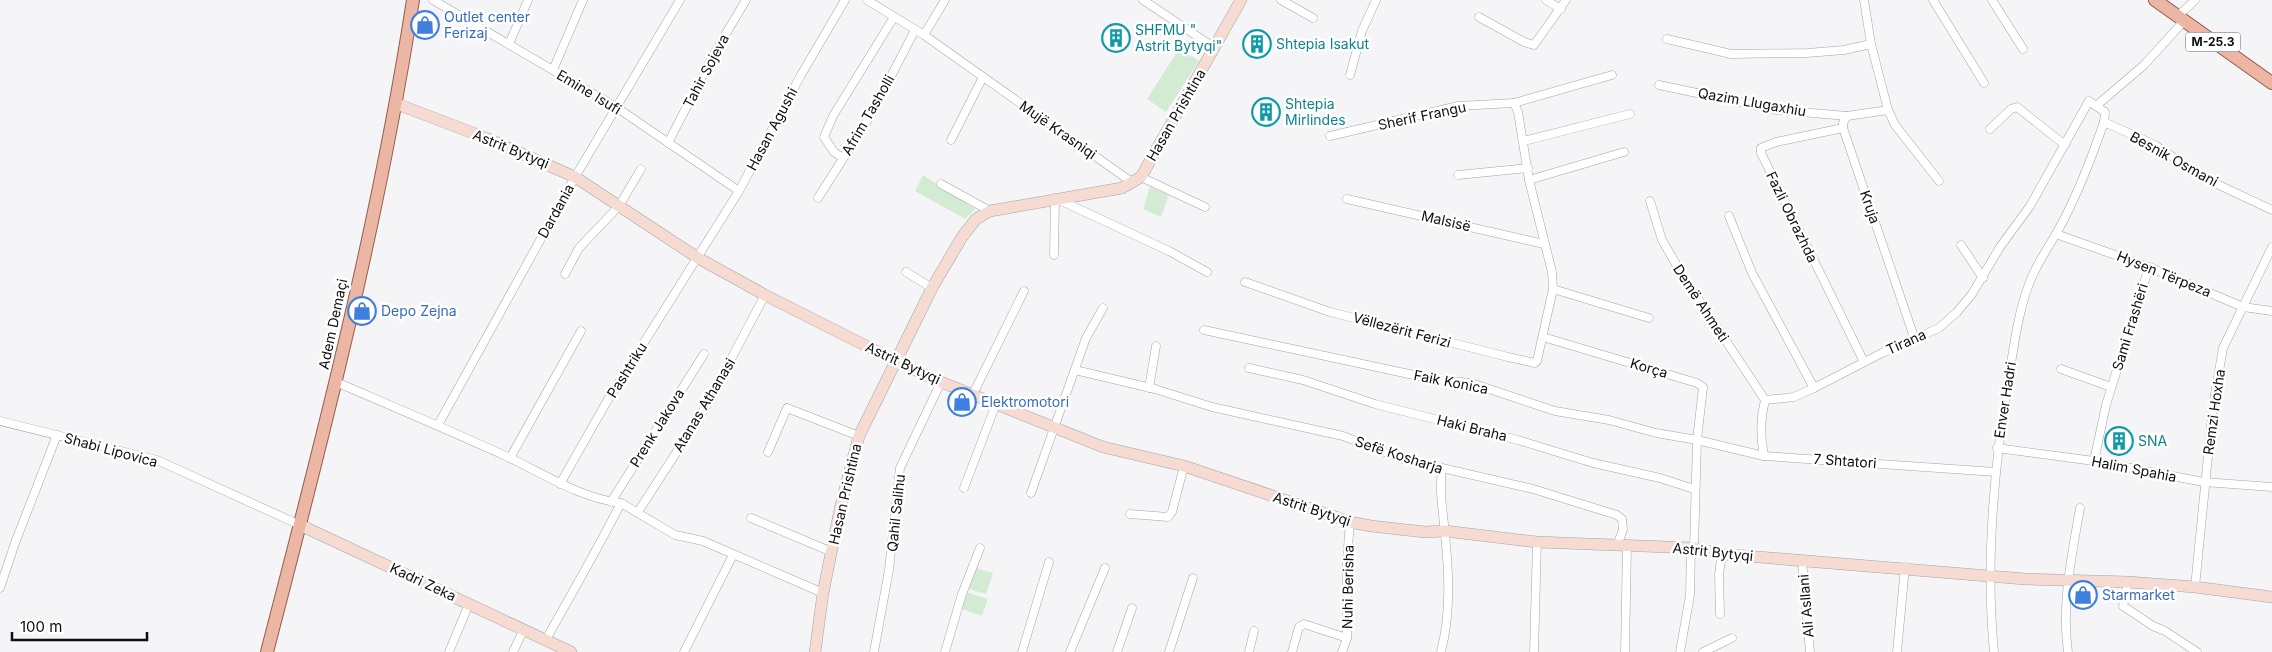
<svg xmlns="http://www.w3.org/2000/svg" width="2272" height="652" font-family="Inter,sans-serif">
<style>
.green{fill:#d3ebd3}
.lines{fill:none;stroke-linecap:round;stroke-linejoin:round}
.street-casing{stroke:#a3a4a6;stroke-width:9}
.secondary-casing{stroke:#a3a4a6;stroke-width:12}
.primary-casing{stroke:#965c4a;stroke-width:14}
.street{stroke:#fff;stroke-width:8}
.secondary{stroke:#f5dbd2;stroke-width:11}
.primary{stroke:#ecb6a5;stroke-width:12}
.labels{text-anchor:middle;stroke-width:5;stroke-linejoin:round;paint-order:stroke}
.shield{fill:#fff;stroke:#565657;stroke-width:1}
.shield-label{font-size:12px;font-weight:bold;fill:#0e0e0f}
.shop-label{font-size:14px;fill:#366cbe;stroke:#fff;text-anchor:start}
.culture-label{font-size:14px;fill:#0d838f;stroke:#fff;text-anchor:start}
.street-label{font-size:14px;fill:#0e0e0f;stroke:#fff}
</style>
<rect width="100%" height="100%" fill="#f5f5f8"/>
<g class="green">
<path d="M1179 49 1199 61 1166 112 1147 99Z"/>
<path d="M923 175 975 209 965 219 915 191Z"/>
<path d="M1150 187 1169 195 1161 217 1143 209Z"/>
<path d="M969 566 993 573 986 594 962 587Z"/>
<path d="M960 590 988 599 982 616 956 607Z"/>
</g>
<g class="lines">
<defs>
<g id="street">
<path d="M433 0 616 107 739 191"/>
<path d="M867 0 924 35 1133 183"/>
<path d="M1143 0 1215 48"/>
<path d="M1281 0 1313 18"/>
<path d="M1546 0 1561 9"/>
<path d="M1864 0 1871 44 1888 110"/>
<path d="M1933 0 1984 83"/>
<path d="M1992 0 2023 49"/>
<path d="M2178 16 2195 0"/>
<path d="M1479 17 1524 42 1534 45 1566 0"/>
<path d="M924 35 945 0"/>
<path d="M1667 39 1731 54 1807 53 1844 50 1871 44"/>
<path d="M509 44 528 0"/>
<path d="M553 70 583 0"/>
<path d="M1350 75 1362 31 1376 0"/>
<path d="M1659 85 1777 110 1847 116"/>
<path d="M1514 103 1612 75"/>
<path d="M2096 106 2105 112 2104 122"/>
<path d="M1843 128 1776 142 1761 148V153L1864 362"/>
<path d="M1990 129 2011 109 2017 107 2065 145"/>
<path d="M951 140 983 77"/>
<path d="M1524 141 1630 114"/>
<path d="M668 143 715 52 746 0"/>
<path d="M843 158 834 152 824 137 833 116 894 17"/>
<path d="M1458 175 1528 168"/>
<path d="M1141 177 1205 207"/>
<path d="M1529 180 1624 152"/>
<path d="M941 184 990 211"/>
<path d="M818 198 872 113 915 30"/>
<path d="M1347 199 1544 244"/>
<path d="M1650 201 1662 240 1683 276 1765 400"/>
<path d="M1729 216 1752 273 1814 388"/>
<path d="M2056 234 2149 267 2243 307 2272 311"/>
<path d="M1961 245 1983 278"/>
<path d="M1054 255 1055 198 1169 251 1207 272"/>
<path d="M906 272 932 288"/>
<path d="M565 274 579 248 619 206 641 169"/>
<path d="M1245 282 1330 312 1508 357 1535 363 1537 361 1553 289 1552 272 1529 180 1518 112 1514 103 1458 106 1330 136"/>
<path d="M1553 289 1649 318"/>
<path d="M1204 330 1437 380 1471 383 1555 411 1609 420 1656 433 1697 440 1764 456 1996 472"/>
<path d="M1543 337 1697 383 1703 387 1697 440 1694 548"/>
<path d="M1914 337 1843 128V123L1847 116 1888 110 1895 125 1939 181"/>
<path d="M1249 368 1303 380 1375 404 1518 440 1593 463 1660 478 1694 489"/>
<path d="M2061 369 2111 387"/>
<path d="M1075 370 1155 389 1212 407 1343 436 1403 459 1533 489 1617 515 1622 519 1623 530 1617 545"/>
<path d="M336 382C394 407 451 431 508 457 544 474 580 498 621 503L675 535 703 541 823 593"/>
<path d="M1149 388 1156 346"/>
<path d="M973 394 1024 291"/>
<path d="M1765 400 1794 397 1814 388 1882 353 1939 328 1957 312 1972 294 2000 247 2030 206 2089 101 2096 106 2144 65 2184 21"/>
<path d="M0 421 157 460 300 525"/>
<path d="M438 425 575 177 680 0"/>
<path d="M1997 448 2094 461 2204 482 2272 487"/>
<path d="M768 452 787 408 859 436"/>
<path d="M1764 456C1760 436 1760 419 1765 400"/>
<path d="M510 458 581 331"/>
<path d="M2094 461 2106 405 2149 267"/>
<path d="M560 484 606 403 739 191 801 75 845 0"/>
<path d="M964 488 996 404"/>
<path d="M1031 493 1086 338 1103 308"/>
<path d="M611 502 704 354"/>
<path d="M638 512 705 408 765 295"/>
<path d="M1130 514 1168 517 1172 512 1184 466"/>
<path d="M751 518 832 552"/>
<path d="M1802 560 1810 652"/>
<path d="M2128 582 2123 606 2153 626 2165 631 2197 652"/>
<path d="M2195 587 2213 406 2223 348 2272 247"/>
<path d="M0 588 15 543 57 435"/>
<path d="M1720 614 1719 574 1722 554"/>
<path d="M545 641C571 595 597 550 621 503"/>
<path d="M449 652 469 604"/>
<path d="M513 652 523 631"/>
<path d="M684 652 733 555"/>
<path d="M874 652 889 570 900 468 941 382"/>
<path d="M945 652 962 594 980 548"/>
<path d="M1022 652 1049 562"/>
<path d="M1070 652 1105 568"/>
<path d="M1117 652 1132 608"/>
<path d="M1169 652 1193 578"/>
<path d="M1249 652 1254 631"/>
<path d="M1292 652 1299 627 1304 624 1347 638"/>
<path d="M1342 652 1347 638V560L1350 522"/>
<path d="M1441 652C1451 613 1449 574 1445 534 1443 512 1439 491 1442 469"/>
<path d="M1534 652 1537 542"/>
<path d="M1625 652 1627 545"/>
<path d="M1680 652 1690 595 1691 549"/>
<path d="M1703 652 1732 638"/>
<path d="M1897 652 1905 567"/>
<path d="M1994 652C1985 561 1994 466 2009 376 2014 346 2018 313 2029 284 2036 265 2046 251 2056 234 2076 199 2091 160 2104 122L2155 145 2206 179 2272 210"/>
<path d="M2068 652C2061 604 2072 555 2080 508"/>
</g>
<g id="secondary">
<path d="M397 104 486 138 575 177 698 258 765 295 896 361 941 382 1103 447 1184 466 1350 522 1371 526 1425 532 1445 531 1537 542 1694 548 1722 554 2025 579 2128 582 2195 587 2272 597"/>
<path d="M300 525 571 652"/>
<path d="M815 652 823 593 841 504 859 436 932 288 962 237 976 219 990 211 1122 188 1141 177 1241 0"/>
</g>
<g id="primary">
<path d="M2155 0 2272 83"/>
<path d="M267 652C323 437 379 220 413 0"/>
</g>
</defs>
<use href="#street" class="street-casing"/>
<use href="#secondary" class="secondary-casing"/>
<use href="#primary" class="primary-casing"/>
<use href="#street" class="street"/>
<use href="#secondary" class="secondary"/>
<use href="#primary" class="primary"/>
</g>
<defs>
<symbol id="shop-ring" viewBox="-11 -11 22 22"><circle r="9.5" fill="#fff" stroke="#3f7fe0" stroke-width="1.5"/><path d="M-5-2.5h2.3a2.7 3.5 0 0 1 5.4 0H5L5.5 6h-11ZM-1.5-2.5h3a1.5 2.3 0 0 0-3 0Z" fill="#3f7fe0"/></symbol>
<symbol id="building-ring" viewBox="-11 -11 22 22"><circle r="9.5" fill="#fff" stroke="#0f9aa8" stroke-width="1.5"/><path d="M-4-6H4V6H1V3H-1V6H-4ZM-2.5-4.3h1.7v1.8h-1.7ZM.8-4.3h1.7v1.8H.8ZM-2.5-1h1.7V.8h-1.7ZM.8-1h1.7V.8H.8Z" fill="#0f9aa8"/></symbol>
</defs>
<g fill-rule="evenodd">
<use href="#shop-ring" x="409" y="9" width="32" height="32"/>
<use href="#building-ring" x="1100" y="22" width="32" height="32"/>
<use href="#building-ring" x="1241" y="28" width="32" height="32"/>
<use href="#building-ring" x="1250" y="96" width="32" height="32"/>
<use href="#shop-ring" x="346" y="295" width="32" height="32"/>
<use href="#shop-ring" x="946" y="386" width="32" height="32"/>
<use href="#building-ring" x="2103" y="425" width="32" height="32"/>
<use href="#shop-ring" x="2067" y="579" width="32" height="32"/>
</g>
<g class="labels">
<rect class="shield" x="2185.5" y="32.5" width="55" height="19" rx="4"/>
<g class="shield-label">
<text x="2213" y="46">M-25.3</text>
</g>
<g class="shop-label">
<text x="444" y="22">Outlet center<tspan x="444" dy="16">Ferizaj</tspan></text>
<text x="381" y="316">Depo Zejna</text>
<text x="981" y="407">Elektromotori</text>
<text x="2102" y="600">Starmarket</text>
</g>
<g class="culture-label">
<text x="1135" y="35">SHFMU "<tspan x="1135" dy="16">Astrit Bytyqi"</tspan></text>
<text x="1276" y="49">Shtepia Isakut</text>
<text x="1285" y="109">Shtepia<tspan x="1285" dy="16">Mirlindes</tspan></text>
<text x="2138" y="446">SNA</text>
</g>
<g class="street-label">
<text transform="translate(706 71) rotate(-62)" y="5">Tahir Sojeva</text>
<text transform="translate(589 92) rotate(31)" y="5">Emine Isufi</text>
<text transform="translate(1752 102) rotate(10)" y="5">Qazim Llugaxhiu</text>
<text transform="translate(868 115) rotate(-60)" y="5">Afrim Tasholli</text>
<text transform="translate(1176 115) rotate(-60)" y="5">Hasan Prishtina</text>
<text transform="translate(1422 116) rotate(-12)" y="5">Sherif Frangu</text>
<text transform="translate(772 129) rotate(-62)" y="5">Hasan Agushi</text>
<text transform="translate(1058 130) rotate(35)" y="5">Mujë Krasniqi</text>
<text transform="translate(511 149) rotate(22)" y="5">Astrit Bytyqi</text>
<text transform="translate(2174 159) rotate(29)" y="5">Besnik Osmani</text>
<text transform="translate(1870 207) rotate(71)" y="5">Kruja</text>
<text transform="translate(556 211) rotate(-61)" y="5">Dardania</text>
<text transform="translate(1792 217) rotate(64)" y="5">Fazli Obrazhda</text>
<text transform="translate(1446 221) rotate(13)" y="5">Malsisë</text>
<text transform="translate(2164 274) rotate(22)" y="5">Hysen Tërpeza</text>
<text transform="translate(1701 303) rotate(57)" y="5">Demë Ahmeti</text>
<text transform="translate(333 324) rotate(-78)" y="5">Adem Demaçi</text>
<text transform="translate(2130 327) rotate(-73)" y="5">Sami Frashëri</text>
<text transform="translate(1402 330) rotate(15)" y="5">Vëllezërit Ferizi</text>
<text transform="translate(1906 342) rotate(-24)" y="5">Tirana</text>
<text transform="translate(903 363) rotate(25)" y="5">Astrit Bytyqi</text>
<text transform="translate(1649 368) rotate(16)" y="5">Korça</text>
<text transform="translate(627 370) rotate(-58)" y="5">Pashtriku</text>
<text transform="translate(1451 382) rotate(11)" y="5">Faik Konica</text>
<text transform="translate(2005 400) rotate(-81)" y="5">Enver Hadri</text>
<text transform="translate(704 405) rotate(-59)" y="5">Atanas Athanasi</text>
<text transform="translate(2214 412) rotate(-82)" y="5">Remzi Hoxha</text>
<text transform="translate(657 428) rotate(-58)" y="5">Prenk Jakova</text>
<text transform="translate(1472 428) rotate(14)" y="5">Haki Braha</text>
<text transform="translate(111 450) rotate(15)" y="5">Shabi Lipovica</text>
<text transform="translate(1399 455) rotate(18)" y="5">Sefë Kosharja</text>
<text transform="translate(1845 461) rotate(4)" y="5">7 Shtatori</text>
<text transform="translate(2134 469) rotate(11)" y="5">Halim Spahia</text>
<text transform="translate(845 494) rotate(-77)" y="5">Hasan Prishtina</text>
<text transform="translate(1312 509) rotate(18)" y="5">Astrit Bytyqi</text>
<text transform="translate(896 513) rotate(-84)" y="5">Qahil Salihu</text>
<text transform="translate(1713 552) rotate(6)" y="5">Astrit Bytyqi</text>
<text transform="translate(423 582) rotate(25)" y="5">Kadri Zeka</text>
<text transform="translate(1348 587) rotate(-89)" y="5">Nuhi Berisha</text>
<text transform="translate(1806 606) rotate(-95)" y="5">Ali Asllani</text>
</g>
</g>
<path d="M12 632v8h135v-8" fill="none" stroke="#0e0e0f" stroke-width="2.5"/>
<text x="20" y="632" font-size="15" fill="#0e0e0f" stroke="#ffffff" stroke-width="4" paint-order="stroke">100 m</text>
</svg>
